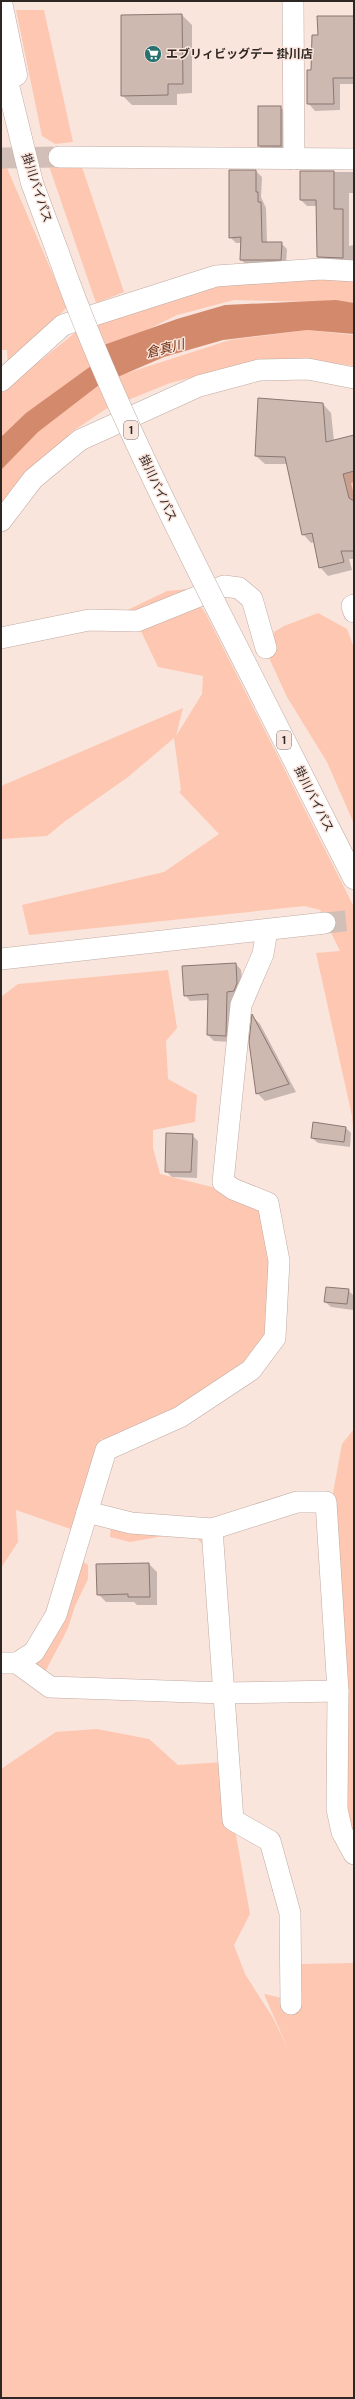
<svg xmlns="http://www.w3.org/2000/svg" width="355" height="2399" font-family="'DM Sans','Noto Sans JP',sans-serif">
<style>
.green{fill:#fdc7b1}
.water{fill:#d3896b}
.shadow{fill:#0003}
.building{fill:#ceb9b1;stroke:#8a7770}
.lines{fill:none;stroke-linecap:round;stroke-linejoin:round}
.minor-tunnel{stroke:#d1bfb8;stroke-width:21;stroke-dasharray:21 10;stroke-linecap:butt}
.minor-casing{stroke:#bfaba3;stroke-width:22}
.highway-casing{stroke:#bfaba3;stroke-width:23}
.minor{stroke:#fff;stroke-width:21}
.highway{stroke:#fff;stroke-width:22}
.highway-bridge-casing{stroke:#bfaba3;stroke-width:23;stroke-linecap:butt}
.highway-bridge{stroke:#fff;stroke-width:22}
.labels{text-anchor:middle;stroke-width:3;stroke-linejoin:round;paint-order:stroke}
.shield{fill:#fae5dd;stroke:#6b5f5b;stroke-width:1}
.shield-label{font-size:11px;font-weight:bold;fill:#2e2623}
.poi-label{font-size:12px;font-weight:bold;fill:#2e2623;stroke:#fae5dd;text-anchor:start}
.street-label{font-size:12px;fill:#2e2623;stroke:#fae5dd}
.water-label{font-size:13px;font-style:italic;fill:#6a2705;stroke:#fae5dd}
</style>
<rect width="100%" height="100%" fill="#fae5dd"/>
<g class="green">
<path d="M16 10H44L73 142 55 144 42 136Z"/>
<path d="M4 161 67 307 8 367 7 350H1V163Z"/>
<path d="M81 164 124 292 96 303 49 166Z"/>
<path d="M354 276V303L234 300 177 315 108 349 95 322 208 285Z"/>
<path d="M307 330 354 335V366L310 360H261L170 383 106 409 73 431 17 484 1 506V392L76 332 121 375 230 340Z"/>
<path d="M354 471V501L349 498 343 474Z"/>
<path d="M188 589 206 614 354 907V1142L352 1116 316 953 340 951 320 910 305 906 29 935 22 905 164 872 219 834 179 792 181 790 174 738 128 777 64 822 47 836 1 839V786L183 708 176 736 202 694 203 676 158 667 140 629 121 613 167 591Z"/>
<path d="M318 613 347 629 354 648V824L327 762 287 697 270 660 274 632 284 626Z"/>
<path d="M168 970 177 1028 166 1041 168 1079 197 1095 195 1122 153 1130V1148L160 1174 220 1189 271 1217 277 1299 251 1370 124 1441 101 1439 82 1533 16 1510 18 1542 1 1568V997L18 984Z"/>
<path d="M354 1429V1840L350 1828 344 1784 330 1555 333 1493 342 1444Z"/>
<path d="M111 1522 209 1531 206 1562 203 1545 197 1538 164 1536 130 1542 110 1537Z"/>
<path d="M81 1560 88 1565V1579L75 1606 68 1628 43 1676 32 1665Z"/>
<path d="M97 1729 149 1739 178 1765 223 1762 250 1914 234 1945 245 1974 273 2018 288 2049 264 1994 291 2000 298 1964 354 1963V2398H1V1769L56 1732Z"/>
</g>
<path class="water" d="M336 300 354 303V334L307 330 223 340 164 357 99 385 38 432 1 470V437L26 413 91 366 84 352 177 319 225 305Z"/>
<g class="shadow">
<path d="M182 15 192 25V93L177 94V105H132L122 95Z"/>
<path d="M354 17V84H340V110L315 111 308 103 319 36Z"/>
<path d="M280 107 286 112V152H265L259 146Z"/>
<path d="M256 171 262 177 261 197 266 208 267 243H281L287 249 286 265H247L241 260 242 243H236L230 237Z"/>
<path d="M301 172H354V193H349V246L354 245V264L325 263 318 257V206H307L301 200Z"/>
<path d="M323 404 331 413 334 441 354 436V482L351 483 354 495V559H349L352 570 328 576 320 567 315 542 311 543 303 534 287 464H265L256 456Z"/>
<path d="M236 964 241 970 243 989 239 997H232L231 1042 214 1041 208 1035 209 1000 190 1001 185 995Z"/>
<path d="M253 1017 260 1024 296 1092 265 1101 257 1093Z"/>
<path d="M346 1128 351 1133 350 1147 318 1143 312 1138Z"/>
<path d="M192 1135 198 1141 197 1178 172 1177 166 1171Z"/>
<path d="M348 1290 354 1296 353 1310 331 1307 325 1302Z"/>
<path d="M149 1564 157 1572V1605H137L134 1602H106L98 1594Z"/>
</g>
<g class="building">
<path d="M182 14 183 84H168V95L121 96V15Z"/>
<path d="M317 16H354V78H333L334 104H307V70H311L312 35H318Z"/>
<rect x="258" y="106" width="23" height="40"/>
<path d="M229 170H256V192H258V202H261L262 242H282L281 260H240L241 237 229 238Z"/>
<path d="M300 171H334V209H343V258L317 257 316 200H300Z"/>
<path d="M258 398 323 403 326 442 354 435V471L343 474 349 498 354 501V551H341L344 562 319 568 312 533 302 535 285 457 255 456Z"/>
<path d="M236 963 237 983 234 991 227 992 226 1036 207 1035 208 994 184 996 182 966Z"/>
<path d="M252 1014 289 1084 256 1094 249 1042Z"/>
<path d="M313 1122 346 1127 344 1142 311 1138Z"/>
<path d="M166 1133 193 1134 191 1172H165Z"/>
<path d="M326 1287 349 1289 347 1304 324 1302Z"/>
<path d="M149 1563 150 1597H128V1594L97 1595 96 1564Z"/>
</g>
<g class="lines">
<g class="minor-tunnel">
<path d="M1 158 59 157"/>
<path d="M325 923 354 920"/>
</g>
<defs>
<g id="minor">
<path d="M293 1 294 159"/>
<path d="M59 157 354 159"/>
<path d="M1 381 63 325 216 276 321 269 354 271"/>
<path d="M1 521 33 479 80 440 199 386 259 370 308 369 354 378"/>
<path d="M354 605 352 606 354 612"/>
<path d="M1 638 89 620 137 621 224 586 239 588 252 599 266 648"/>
<path d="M1 959 325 923"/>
<path d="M87 1512 131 1523 212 1529 297 1502H326L338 1691 337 1809 342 1832 354 1854"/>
<path d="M212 1529 233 1820 270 1841 290 1913 291 2004"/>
<path d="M1 1663H17L50 1687 224 1693 338 1691"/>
<path d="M17 1663 34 1652 56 1615 106 1450 180 1417 251 1370 275 1338 279 1261 268 1203 233 1189 223 1182 241 1005 263 954 267 930"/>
</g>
<g id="highway">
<path d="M1 2 16 75"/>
<path d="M1 57 32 183 58 253"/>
<path d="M214 602 354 878"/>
</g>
</defs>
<use href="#minor" class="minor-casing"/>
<use href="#highway" class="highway-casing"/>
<use href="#minor" class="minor"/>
<use href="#highway" class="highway"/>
<defs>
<path id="highway-bridge" d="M58 253C100 373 157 488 214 602"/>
</defs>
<use href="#highway-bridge" class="highway-bridge-casing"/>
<use href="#highway-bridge" class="highway-bridge"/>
</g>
<defs>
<symbol id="supermarket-disc" viewBox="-11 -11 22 22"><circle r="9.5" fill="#277270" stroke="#fae5dd"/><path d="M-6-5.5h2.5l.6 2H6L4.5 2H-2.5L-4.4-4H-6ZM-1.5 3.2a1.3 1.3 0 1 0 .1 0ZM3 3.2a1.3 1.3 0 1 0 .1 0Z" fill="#fff"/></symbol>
</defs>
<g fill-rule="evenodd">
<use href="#supermarket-disc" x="143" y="44" width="20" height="20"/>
</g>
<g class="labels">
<g class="shield">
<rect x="124" y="421" width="14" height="18" rx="3"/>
<rect x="277" y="731" width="14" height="18" rx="3"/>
</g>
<g class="shield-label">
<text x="131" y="434">1</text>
<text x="284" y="744">1</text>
</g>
<g class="poi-label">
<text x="166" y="58">エブリィビッグデー 掛川店</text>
</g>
<g class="street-label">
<text transform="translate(37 188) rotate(72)" y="4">掛川バイパス</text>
<text transform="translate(158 488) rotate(65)" y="4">掛川バイパス</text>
<text transform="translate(314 799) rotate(63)" y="4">掛川バイパス</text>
</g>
<g class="water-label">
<text transform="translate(165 348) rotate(-14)" y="5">倉真川</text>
</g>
</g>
<rect width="355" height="2399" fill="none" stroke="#2e2623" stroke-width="4"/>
</svg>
